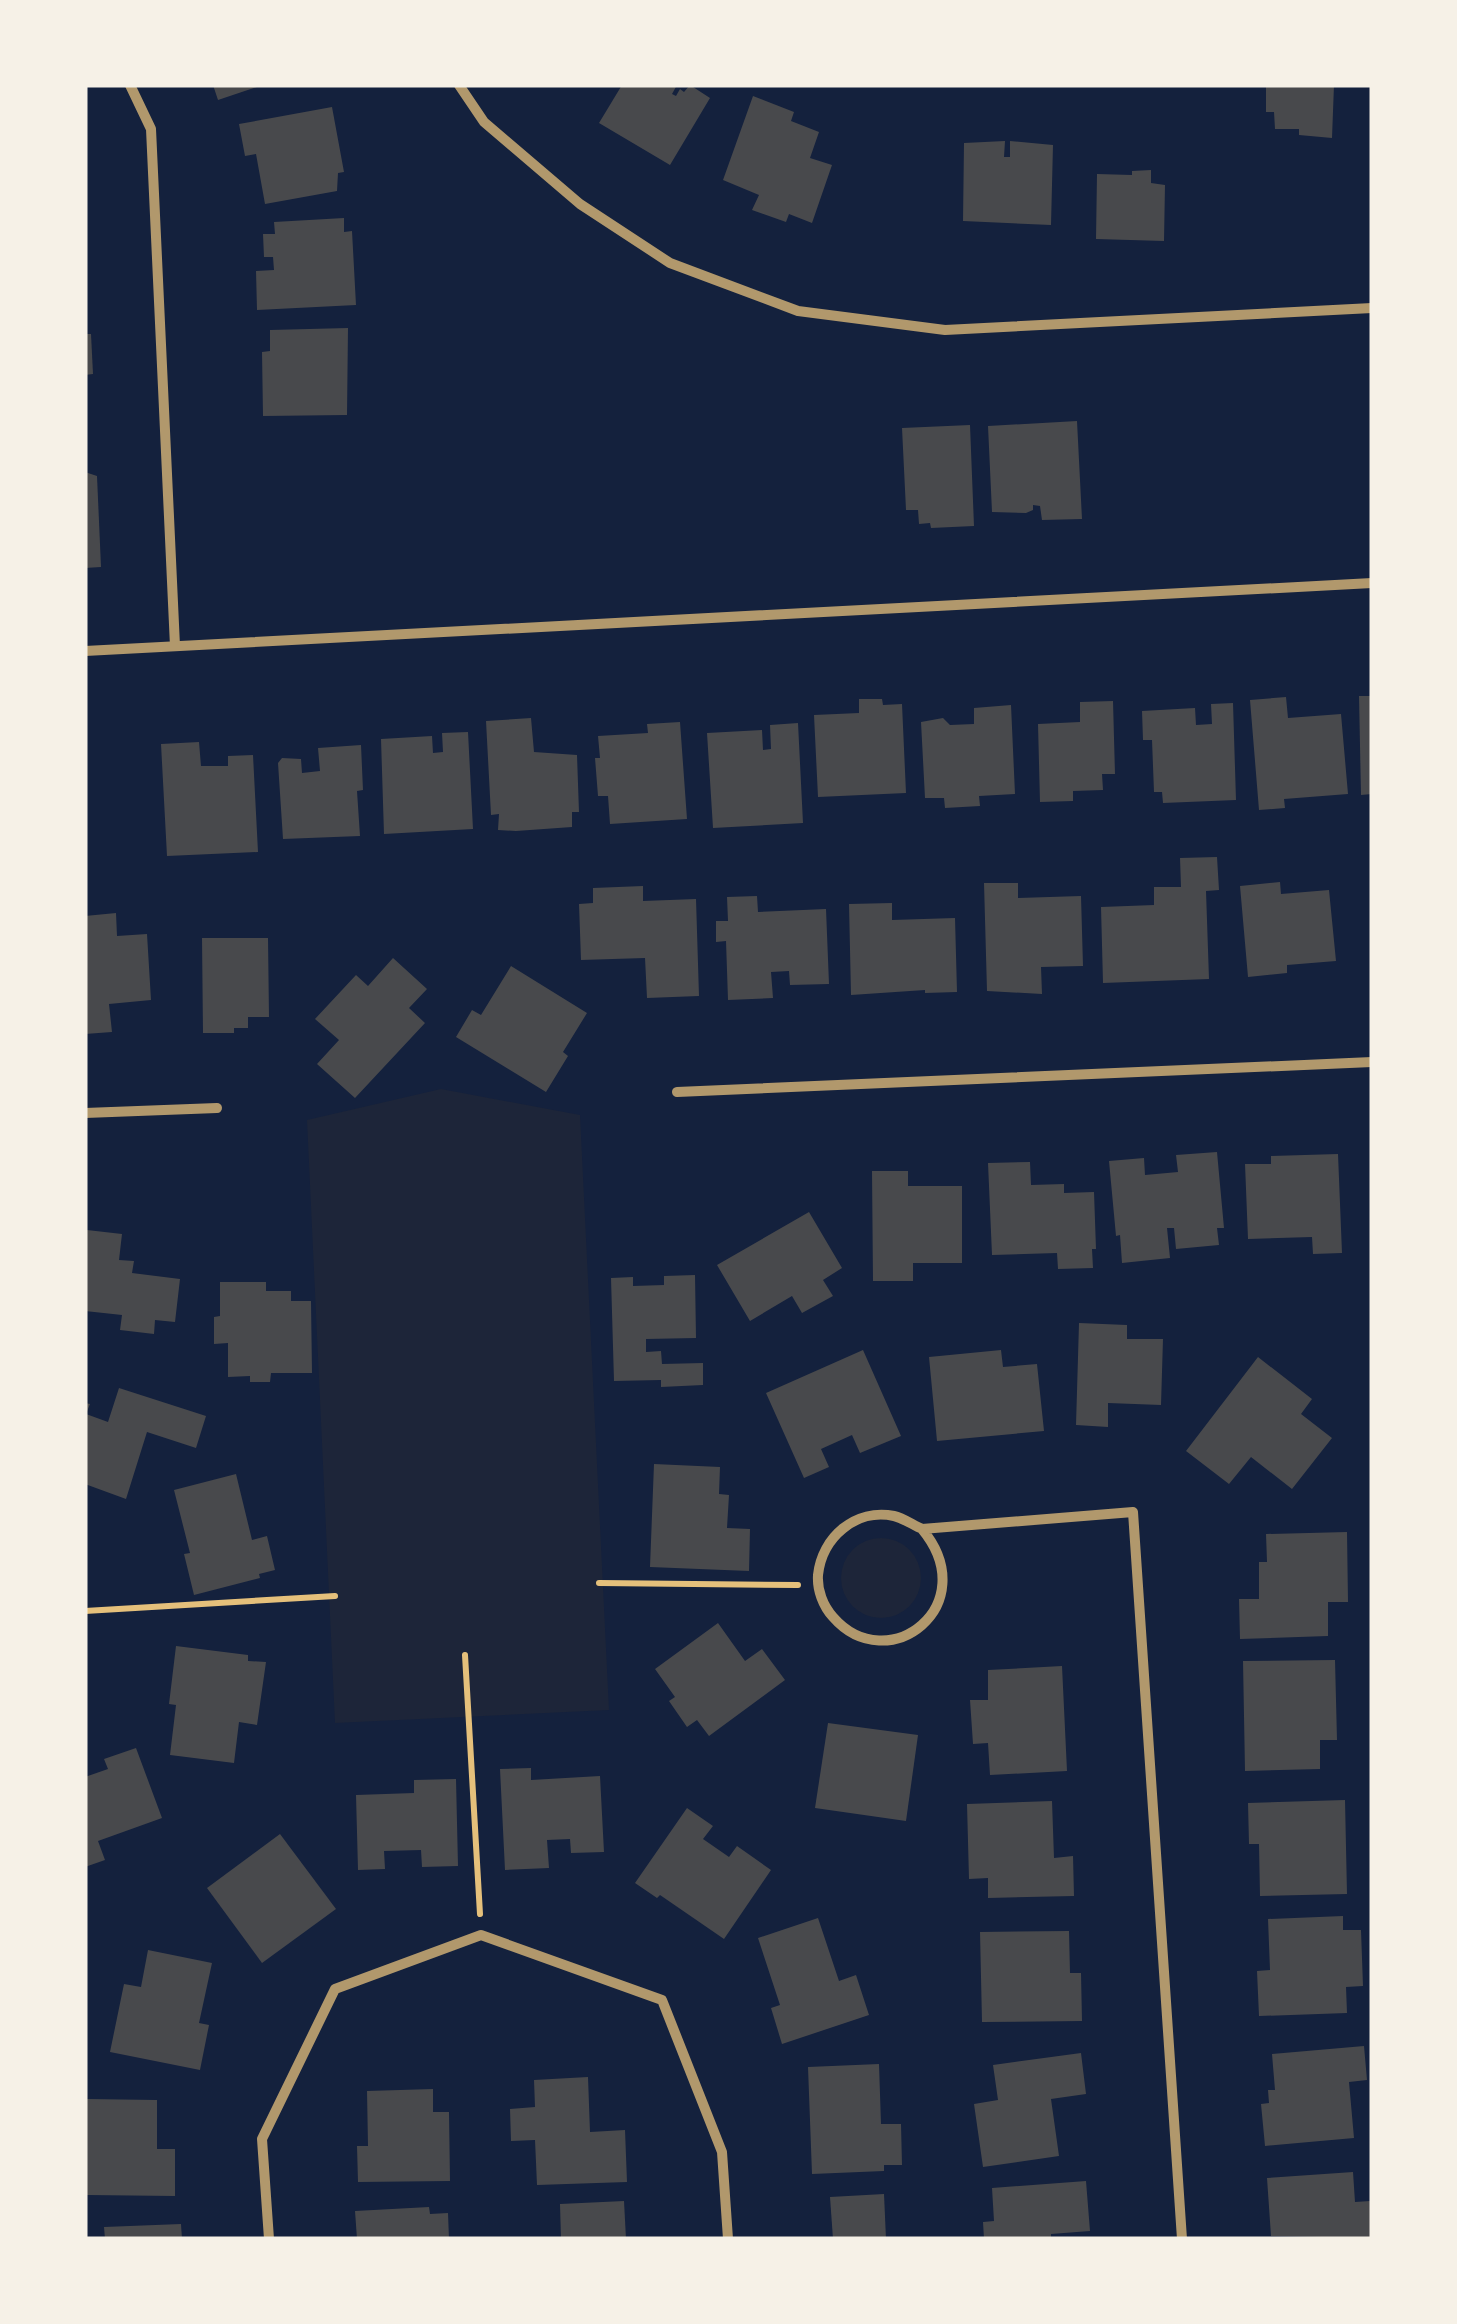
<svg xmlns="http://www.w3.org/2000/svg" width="1457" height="2324" font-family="Barlow,sans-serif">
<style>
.green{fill:#1d2539}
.building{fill:#48494c}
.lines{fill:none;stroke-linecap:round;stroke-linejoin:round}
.path{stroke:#e5c07b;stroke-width:6}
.minor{stroke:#b1986c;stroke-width:10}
</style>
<rect width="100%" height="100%" fill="#14213d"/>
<g class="green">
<path d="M441 1089 580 1115 609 1710 335 1723 307 1120Z"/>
<circle cx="881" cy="1578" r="40"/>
</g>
<g class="building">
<path d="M213 85H260V86L218 100Z"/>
<path d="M622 85H677L672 94 676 96 680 89 684 92 690 85 710 98 670 165 599 123Z"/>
<path d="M1266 85H1334L1332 138 1299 135V129H1275L1274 112H1266Z"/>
<path d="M753 96 794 112 791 121 819 132 810 158 832 165 812 223 789 214 786 222 752 210 759 195 723 180Z"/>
<path d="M332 107 344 172 338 173 337 191 265 204 256 154 245 156 239 124Z"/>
<path d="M1005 141 1004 157H1010V141L1053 145 1051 225 963 221 964 143Z"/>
<path d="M1151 170V183L1165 185 1164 241 1096 239 1097 174 1132 175V171Z"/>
<path d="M344 218V232L352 231 356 305 257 310 256 271 274 270 273 257H264L263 234H275L274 222Z"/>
<path d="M348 328 347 415 263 416 262 352 270 351V330Z"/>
<path d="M85 334H91L93 374 85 375Z"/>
<path d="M1077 421 1082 519 1042 520 1040 506 1033 505V510L1026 513 992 512 988 426Z"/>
<path d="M970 425 974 526 931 528 930 523 919 524 918 510H906L902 428Z"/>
<path d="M85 472 97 476 101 567 85 568Z"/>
<path d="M1359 696H1372V794L1361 795Z"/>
<path d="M1286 697 1288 718 1341 714 1348 794 1284 799 1285 808 1259 810 1250 700Z"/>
<path d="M859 699H882L883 705 902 704 906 793 818 797 814 715 859 713Z"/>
<path d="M1113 701 1115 774H1102L1103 790 1073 791V801L1040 802 1038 724 1080 722V702Z"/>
<path d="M1233 703 1236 800 1163 803 1162 792H1154L1152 740H1143L1142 711 1195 708 1196 725 1212 724 1211 704Z"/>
<path d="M1011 705 1015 794 979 796 980 806 945 808 944 798H925L921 722 943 718 950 725 974 724V708Z"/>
<path d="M531 718 534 752 577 755 579 812H572V827L516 831 498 830 499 814 491 815 486 721Z"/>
<path d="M680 722 687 819 610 824 608 796H598L595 758H600L598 736 648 733 647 724Z"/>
<path d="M798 723 803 823 713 828 707 733 762 730 763 750 771 749 770 725Z"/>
<path d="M468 732 473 829 384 834 381 739 432 736 433 753 443 752 442 733Z"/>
<path d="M199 742 201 766H228V756L253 755 258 852 167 856 161 744Z"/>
<path d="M361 745 363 790 357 791 360 836 283 839 278 763 282 758 301 759 302 773 320 771 318 748Z"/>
<path d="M1217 857 1219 890 1206 891 1209 979 1103 983 1101 907 1154 905V887H1181L1180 858Z"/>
<path d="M1280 882 1281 894 1329 890 1336 961 1287 965V973L1248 977 1240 886Z"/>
<path d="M984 883H1018V898L1081 896 1083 966 1041 967 1042 994 987 991Z"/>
<path d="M643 886V901L696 899 699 996 647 998 645 958 581 960 579 904 593 903V888Z"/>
<path d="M757 896 758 912 826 909 829 984 790 985 789 971 771 972 773 998 728 1000 726 941 716 942V921H728L727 897Z"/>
<path d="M892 903V920L955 918 957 992 925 993V990L851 995 849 904Z"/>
<path d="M116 913 117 936 147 934 151 1000 109 1004 112 1032 85 1034V916Z"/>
<path d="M202 938H268L269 1017H248V1028H234V1033H203Z"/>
<path d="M393 958 427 989 409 1008 425 1023 355 1098 317 1064 339 1040 315 1019 356 975 368 986Z"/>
<path d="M511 966 587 1013 563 1052 568 1056 546 1092 456 1037 472 1010 481 1015Z"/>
<path d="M1217 1152 1224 1228H1217L1219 1245 1176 1249 1174 1228H1167L1170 1258 1122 1263 1120 1235 1116 1236 1109 1161 1144 1158 1145 1175 1178 1172 1176 1155Z"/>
<path d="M1338 1154 1342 1253 1313 1254 1312 1237 1248 1239 1245 1164H1271V1156Z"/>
<path d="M1030 1162 1031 1185 1064 1184V1193L1094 1192 1096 1249H1092L1093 1268 1058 1269 1057 1253 992 1255 988 1163Z"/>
<path d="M872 1171H908V1186H962V1263H913V1281H873Z"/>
<path d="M809 1212 842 1268 823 1280 833 1296 802 1313 792 1296 750 1321 717 1265Z"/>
<path d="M87 1230 122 1234 119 1260 134 1261 132 1273 180 1279 175 1322 155 1320 154 1334 120 1330 122 1315 85 1311Z"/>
<path d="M695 1275 696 1338 646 1339V1352L661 1351 662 1364 703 1363V1385L661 1387V1380L614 1381 611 1278 633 1277V1286L664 1285V1276Z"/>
<path d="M220 1282H266V1291H291V1301H311L312 1373H271L270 1382H250V1376L228 1377V1343L214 1344V1317L220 1316Z"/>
<path d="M1079 1323 1127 1325V1339H1163L1161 1405 1108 1403V1427L1076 1425Z"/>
<path d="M863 1350 901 1436 860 1453 852 1435 821 1449 829 1467 804 1478 766 1393Z"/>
<path d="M1001 1350 1003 1367 1037 1364 1044 1431 937 1441 929 1357Z"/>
<path d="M1258 1357 1312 1399 1301 1414 1332 1438 1292 1489 1251 1457 1229 1484 1186 1451Z"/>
<path d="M119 1388 206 1416 196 1448 147 1432 126 1499 85 1484V1403L90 1404 86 1414 108 1422Z"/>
<path d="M654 1464 720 1467 719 1494 729 1495 727 1528 750 1529 749 1571 650 1567Z"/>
<path d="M236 1474 252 1540 267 1536 275 1570 259 1574 260 1578 194 1595 184 1554 190 1553 174 1490Z"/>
<path d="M1347 1532 1348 1602H1328V1636L1240 1639 1239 1599H1259V1562H1267L1266 1534Z"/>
<path d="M718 1623 745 1661 762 1649 785 1680 709 1736 697 1720 687 1727 669 1701 675 1697 655 1669Z"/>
<path d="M176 1646 248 1655V1661L266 1662 257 1725 239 1722 234 1763 170 1755 176 1705 169 1704Z"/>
<path d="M1335 1660 1337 1740H1320V1769L1245 1771 1243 1661Z"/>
<path d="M1062 1666 1067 1771 990 1775 988 1743 973 1744 970 1700H988V1670Z"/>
<path d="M828 1723 918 1735 906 1821 815 1808Z"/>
<path d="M136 1748 162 1818 98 1841 105 1860 85 1867V1777L108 1769 104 1759Z"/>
<path d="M531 1768V1780L600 1776 604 1852 571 1853 570 1839 547 1840 549 1868 505 1870 500 1769Z"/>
<path d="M456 1779 458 1866 422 1867 421 1850 384 1851 385 1869 358 1870 356 1795 414 1793V1780Z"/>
<path d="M1345 1800 1347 1894 1260 1896 1259 1844H1249L1248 1803Z"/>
<path d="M1052 1801 1054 1858 1073 1856 1074 1896 988 1898V1878L969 1879 967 1804Z"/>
<path d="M687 1808 713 1826 703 1839 729 1857 737 1846 771 1870 724 1939 660 1895 657 1898 635 1883Z"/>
<path d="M280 1834 336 1909 262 1963 207 1888Z"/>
<path d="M1343 1916V1930H1361L1363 1986 1346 1987 1347 2013 1259 2016 1257 1971 1270 1970 1268 1919Z"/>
<path d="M818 1918 839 1981 856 1975 869 2015 782 2044 771 2008 780 2005 758 1938Z"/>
<path d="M1069 1931 1070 1973H1081L1082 2021 982 2022 980 1932Z"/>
<path d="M148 1950 212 1963 199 2023 209 2025 200 2070 110 2052 124 1984 141 1987Z"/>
<path d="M1364 2046 1367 2080 1349 2082 1354 2138 1265 2146 1261 2104 1269 2103 1268 2090H1275L1272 2054Z"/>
<path d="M1081 2053 1086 2094 1051 2099 1059 2156 983 2167 974 2104 998 2100 993 2065Z"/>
<path d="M879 2064 881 2124H901L902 2165H884V2171L812 2174 808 2067Z"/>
<path d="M588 2077 590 2132 625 2130 627 2182 537 2185 535 2140 511 2141 510 2109 535 2107 534 2080Z"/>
<path d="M433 2089V2112H449L450 2181 358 2182 357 2146H368L367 2091Z"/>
<path d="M87 2099 157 2100V2149H175V2196L87 2195Z"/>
<path d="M1353 2172 1355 2202 1370 2201 1372 2238 1271 2236 1267 2178Z"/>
<path d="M1086 2181 1090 2231 1051 2234V2239H984L983 2222 994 2221 992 2188Z"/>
<path d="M884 2194 886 2239H833L830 2197Z"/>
<path d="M624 2201 626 2239H561L560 2204Z"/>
<path d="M429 2207 430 2214 448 2213 449 2239H357L355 2211Z"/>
<path d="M181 2224 182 2239H105L104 2227Z"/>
</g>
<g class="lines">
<g class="path">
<path d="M599 1583 798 1585"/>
<path d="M85 1611 335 1596"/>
<path d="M465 1655 480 1914"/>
</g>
<g class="minor">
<path d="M130 85 151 129 175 646"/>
<path d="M459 85 484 122 580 204 670 263 798 311 945 330 1372 308"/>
<path d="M85 651 1372 583"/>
<path d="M677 1092 1372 1062"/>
<path d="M85 1113 217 1108"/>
<path d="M922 1529C985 1605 888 1680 833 1617 823 1606 817 1590 818 1575 822 1537 856 1508 894 1516 903 1518 913 1525 922 1529L1133 1512 1182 2239"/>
<path d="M269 2239 262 2139 335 1989 481 1935 662 2000 722 2152 728 2239"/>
</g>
</g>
<rect width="1457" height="2324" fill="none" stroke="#f6f1e7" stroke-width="175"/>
</svg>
